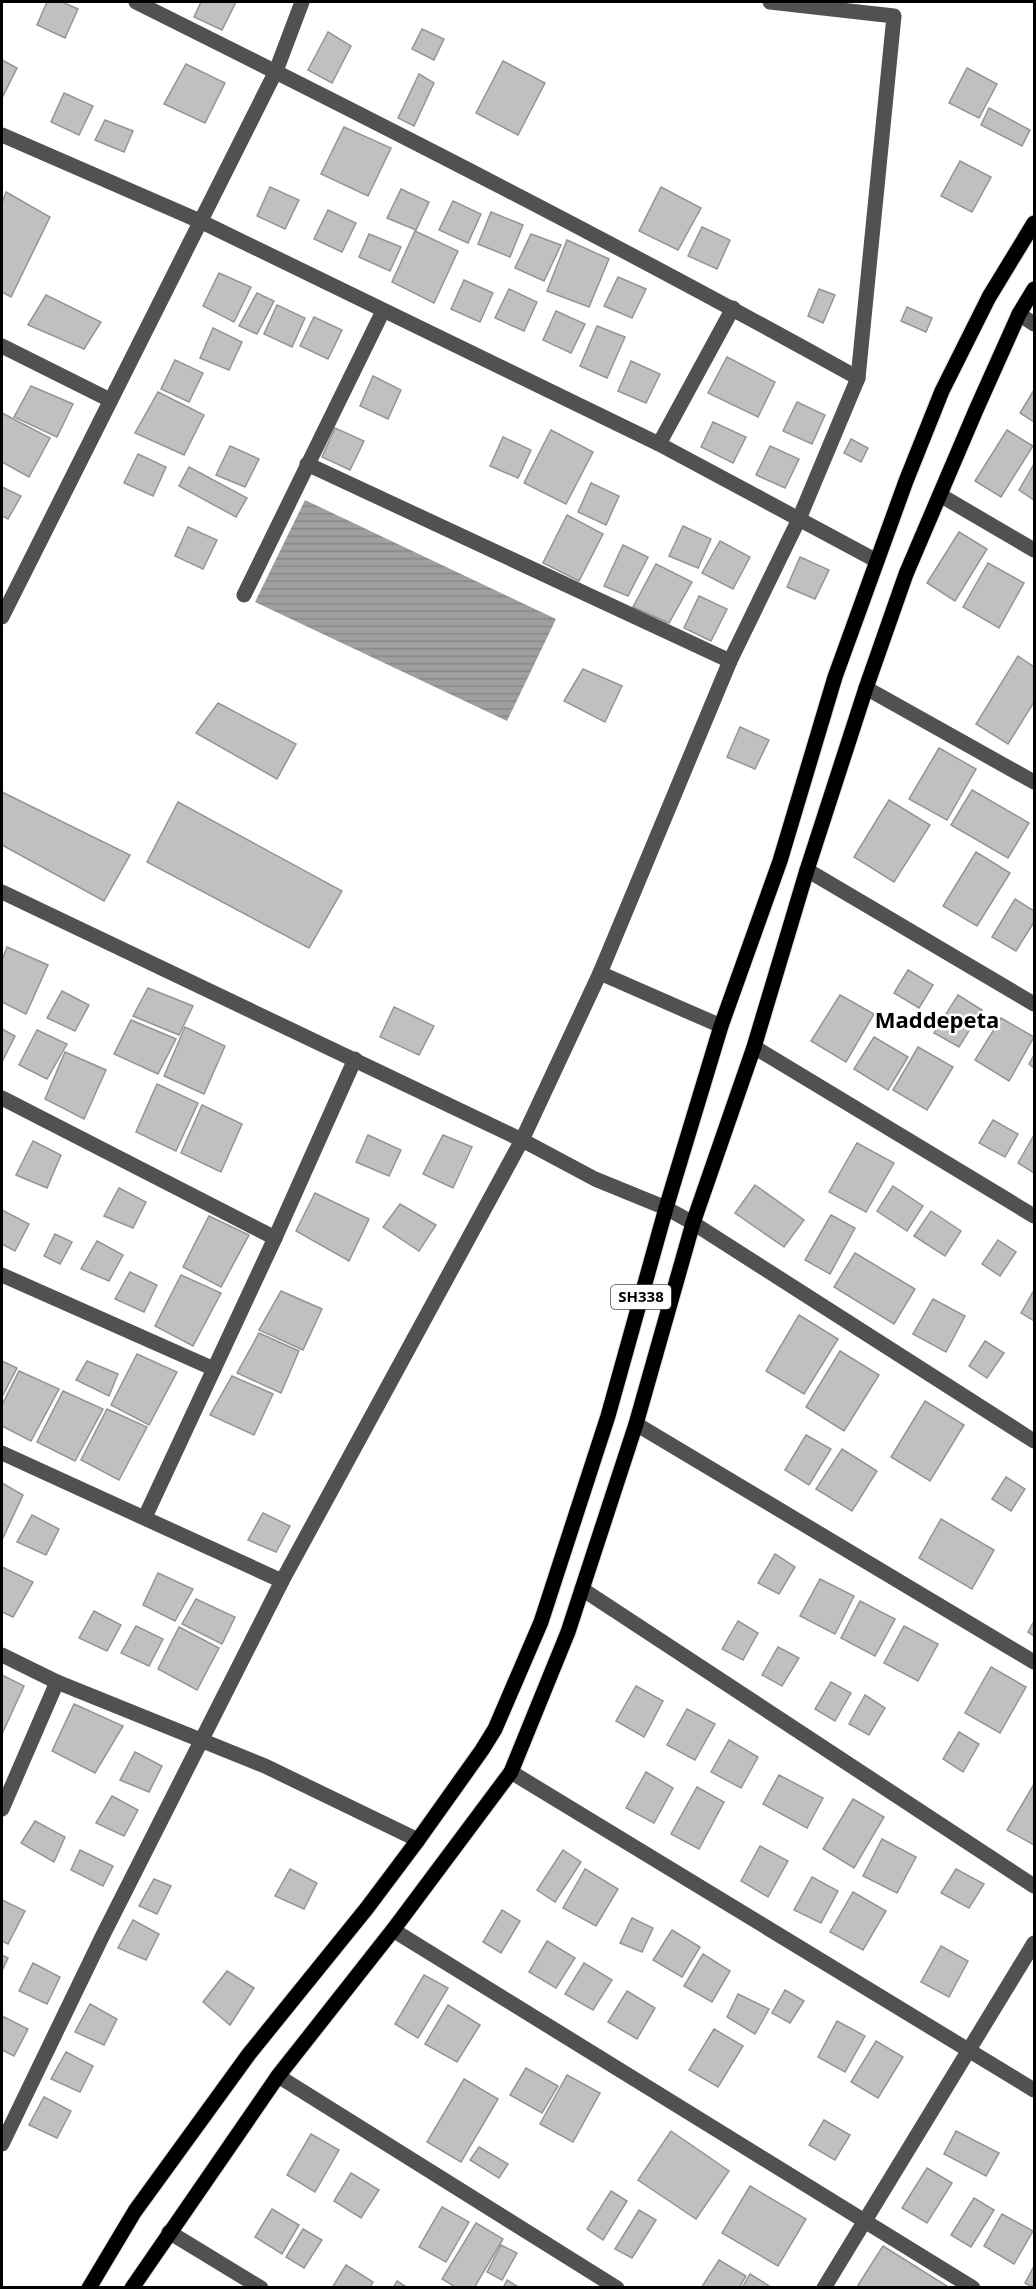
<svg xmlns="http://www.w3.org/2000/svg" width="1036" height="2289" font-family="'Open Sans',sans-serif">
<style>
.water{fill:url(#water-rules)}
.building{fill:#c0c0c0;stroke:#959595;stroke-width:1.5}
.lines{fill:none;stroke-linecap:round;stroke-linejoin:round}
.major-casing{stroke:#dbdbdb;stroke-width:17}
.minor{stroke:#515151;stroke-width:15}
.major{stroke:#000;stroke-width:15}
.labels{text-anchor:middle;stroke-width:5;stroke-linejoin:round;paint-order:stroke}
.shield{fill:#fff;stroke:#4c4c4c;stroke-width:1.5}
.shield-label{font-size:15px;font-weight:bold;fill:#000}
.district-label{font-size:22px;font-weight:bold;fill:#000;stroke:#fff}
</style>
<defs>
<pattern id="water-rules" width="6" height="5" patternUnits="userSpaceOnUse" patternTransform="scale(1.5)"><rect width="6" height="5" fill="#9f9f9f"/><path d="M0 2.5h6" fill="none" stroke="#878787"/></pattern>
</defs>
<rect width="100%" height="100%" fill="#fff"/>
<path class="water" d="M305 500 556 619 507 721 255 602Z"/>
<g class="building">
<path d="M47 2H62L78 9 65 38 37 25Z"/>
<path d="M201 2H236L222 30 194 17Z"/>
<path d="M422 29 444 39 434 60 412 49Z"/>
<path d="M328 32 351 46 332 83 308 70Z"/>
<path d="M2 60 17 68 2 98Z"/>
<path d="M503 61 545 83 518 135 476 113Z"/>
<path d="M186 64 225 83 205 123 164 104Z"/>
<path d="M967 68 997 84 979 118 949 103Z"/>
<path d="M419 74 434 83 414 126 398 118Z"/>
<path d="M64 93 93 106 79 135 51 122Z"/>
<path d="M989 108 1030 130 1022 146 981 125Z"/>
<path d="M105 120 133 131 124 152 95 140Z"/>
<path d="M344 127 391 148 368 196 321 174Z"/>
<path d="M960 161 991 177 972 212 941 196Z"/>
<path d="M270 187 299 200 285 229 257 216Z"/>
<path d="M661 187 701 208 678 250 639 231Z"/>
<path d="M401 189 429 202 416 230 387 218Z"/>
<path d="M6 192 50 217 11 297 2 292V203Z"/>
<path d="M453 201 481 214 468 243 439 230Z"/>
<path d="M328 210 356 223 342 252 314 239Z"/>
<path d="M491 212 523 225 510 257 478 244Z"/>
<path d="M702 227 730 240 717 269 688 256Z"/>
<path d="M415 231 458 251 434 303 392 282Z"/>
<path d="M369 234 401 247 390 271 359 257Z"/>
<path d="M531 234 561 245 544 281 515 268Z"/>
<path d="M567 240 609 259 589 307 547 291Z"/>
<path d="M219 273 251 287 234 322 203 306Z"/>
<path d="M618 277 646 289 632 318 604 306Z"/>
<path d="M464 280 493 293 480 322 451 309Z"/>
<path d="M509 289 537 302 524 331 495 318Z"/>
<path d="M819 289 835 295 823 323 808 316Z"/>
<path d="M257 293 274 301 257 334 239 326Z"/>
<path d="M46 295 101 322 84 349 28 325Z"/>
<path d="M277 305 305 318 292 347 264 334Z"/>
<path d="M907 307 932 318 926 332 901 321Z"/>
<path d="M556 311 585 324 571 353 543 340Z"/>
<path d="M314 317 342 330 328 359 300 346Z"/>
<path d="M597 326 625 337 607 378 580 366Z"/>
<path d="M213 328 242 342 229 370 200 358Z"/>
<path d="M727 357 775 382 758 417 708 393Z"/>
<path d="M175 360 203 373 189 402 161 389Z"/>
<path d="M631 361 660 374 646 403 618 391Z"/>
<path d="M373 376 401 390 388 419 360 406Z"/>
<path d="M31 386 73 404 57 437 14 417Z"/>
<path d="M1034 390V422L1020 413Z"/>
<path d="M158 392 204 415 184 455 135 433Z"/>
<path d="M797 402 825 415 812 444 783 431Z"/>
<path d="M2 413 50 438 29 477 2 462Z"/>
<path d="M713 422 746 437 733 463 701 447Z"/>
<path d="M335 428 364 441 350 470 322 457Z"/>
<path d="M551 430 593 452 566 504 524 483Z"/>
<path d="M1007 430 1033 446 1001 497 975 481Z"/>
<path d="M503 437 531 450 518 478 490 466Z"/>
<path d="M851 439 868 448 861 462 844 453Z"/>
<path d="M230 446 259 459 245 487 216 475Z"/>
<path d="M770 446 799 459 785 488 756 475Z"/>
<path d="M138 454 166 467 153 496 124 483Z"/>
<path d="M1034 464V500L1019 490Z"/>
<path d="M189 467 247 498 236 517 179 486Z"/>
<path d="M591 483 619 496 606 525 578 512Z"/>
<path d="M2 487 21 496 8 519 2 516Z"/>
<path d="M567 515 603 534 579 581 543 563Z"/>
<path d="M683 526 711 539 698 568 669 556Z"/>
<path d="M188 527 217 540 203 569 175 556Z"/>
<path d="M959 532 987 549 955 601 927 583Z"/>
<path d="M720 541 750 557 733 589 702 573Z"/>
<path d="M623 545 648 557 628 596 604 586Z"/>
<path d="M800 557 829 570 815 599 787 587Z"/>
<path d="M988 563 1024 583 999 628 963 607Z"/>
<path d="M656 564 692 582 669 623 633 607Z"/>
<path d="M699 596 727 609 711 641 684 628Z"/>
<path d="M1018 656 1034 667V702L1008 744 976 724Z"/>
<path d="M583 669 622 686 605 722 564 701Z"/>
<path d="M218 703 296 744 277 779 196 733Z"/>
<path d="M740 727 769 740 755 769 727 757Z"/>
<path d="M939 748 976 769 947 820 909 799Z"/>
<path d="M972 790 1029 823 1008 858 951 825Z"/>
<path d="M2 792 130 855 104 901 2 845Z"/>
<path d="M889 800 930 825 894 882 854 857Z"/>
<path d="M178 802 342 891 309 948 147 862Z"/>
<path d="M976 852 1010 873 977 926 943 906Z"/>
<path d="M1015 899 1034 911V922L1016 951 992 937Z"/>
<path d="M7 947 48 965 26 1014 2 1002V960Z"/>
<path d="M908 970 933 985 919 1008 894 993Z"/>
<path d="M148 988 193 1006 179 1035 133 1016Z"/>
<path d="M62 991 89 1005 75 1031 47 1018Z"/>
<path d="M840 995 874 1014 846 1062 811 1041Z"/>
<path d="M958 995 982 1010 959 1047 934 1033Z"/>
<path d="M394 1007 434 1026 419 1055 380 1037Z"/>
<path d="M1001 1018 1034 1037 1009 1081 975 1060Z"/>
<path d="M131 1020 176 1039 158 1074 114 1054Z"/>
<path d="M185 1027 225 1046 204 1094 164 1076Z"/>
<path d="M2 1029 15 1036 2 1062Z"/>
<path d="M37 1030 67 1044 47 1079 19 1065Z"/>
<path d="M874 1037 908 1057 888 1090 854 1069Z"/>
<path d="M918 1047 953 1067 927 1110 893 1090Z"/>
<path d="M65 1052 106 1070 84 1119 45 1099Z"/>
<path d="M1034 1055V1068L1029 1064Z"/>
<path d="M157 1084 198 1103 176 1151 136 1132Z"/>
<path d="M202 1105 242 1124 221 1172 181 1153Z"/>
<path d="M993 1120 1018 1134 1005 1157 979 1143Z"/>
<path d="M368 1135 401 1150 389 1176 356 1162Z"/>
<path d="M443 1135 472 1147 453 1188 423 1174Z"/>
<path d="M1034 1135V1173L1018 1163Z"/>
<path d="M33 1141 61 1155 47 1188 16 1175Z"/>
<path d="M857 1143 894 1163 866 1212 829 1192Z"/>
<path d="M755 1185 804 1220 784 1247 735 1213Z"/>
<path d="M893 1186 923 1206 907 1231 877 1211Z"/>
<path d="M119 1188 146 1202 133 1228 104 1216Z"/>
<path d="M315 1193 369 1219 349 1261 296 1231Z"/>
<path d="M400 1204 436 1225 419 1251 383 1227Z"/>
<path d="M2 1210 29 1224 15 1251 2 1244Z"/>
<path d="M931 1211 961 1231 945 1256 914 1236Z"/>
<path d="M831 1215 855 1228 830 1274 805 1260Z"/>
<path d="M209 1216 249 1235 221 1287 183 1267Z"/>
<path d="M55 1234 72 1242 60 1264 44 1256Z"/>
<path d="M998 1240 1016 1252 1000 1276 982 1264Z"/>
<path d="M97 1241 123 1255 109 1281 81 1269Z"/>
<path d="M855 1253 915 1289 894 1324 834 1287Z"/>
<path d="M130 1272 157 1285 144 1312 115 1299Z"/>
<path d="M181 1275 221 1293 193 1346 155 1326Z"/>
<path d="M1034 1290V1321L1021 1313Z"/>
<path d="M281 1291 322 1309 303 1350 259 1330Z"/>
<path d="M933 1299 965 1316 946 1352 913 1334Z"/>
<path d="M799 1315 838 1339 804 1394 766 1371Z"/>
<path d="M259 1333 299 1351 281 1393 237 1373Z"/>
<path d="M985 1341 1004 1353 987 1378 969 1366Z"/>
<path d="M840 1351 879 1375 844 1431 806 1407Z"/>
<path d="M137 1354 177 1372 149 1425 111 1405Z"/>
<path d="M2 1361 17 1368 2 1397Z"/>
<path d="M87 1361 118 1374 109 1396 76 1380Z"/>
<path d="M19 1371 59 1389 31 1441 2 1426V1405Z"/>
<path d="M232 1376 273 1394 254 1435 210 1415Z"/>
<path d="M63 1391 103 1409 75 1461 37 1442Z"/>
<path d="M925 1401 964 1425 930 1481 891 1457Z"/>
<path d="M107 1409 147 1427 119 1480 81 1460Z"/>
<path d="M806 1435 831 1449 809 1485 785 1470Z"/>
<path d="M842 1449 877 1471 852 1511 816 1489Z"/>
<path d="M1006 1477 1025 1489 1011 1511 992 1499Z"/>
<path d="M2 1483 23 1495 2 1540Z"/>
<path d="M263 1513 290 1526 276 1552 248 1540Z"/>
<path d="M32 1515 59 1529 46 1555 17 1542Z"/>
<path d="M941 1519 994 1550 972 1589 919 1558Z"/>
<path d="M775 1554 795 1567 779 1594 758 1583Z"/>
<path d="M2 1567 33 1582 13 1617 2 1612Z"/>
<path d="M158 1573 193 1589 175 1621 143 1605Z"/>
<path d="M820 1579 854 1596 835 1634 800 1616Z"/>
<path d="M196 1599 235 1617 222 1644 182 1624Z"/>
<path d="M860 1601 895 1619 875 1656 841 1638Z"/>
<path d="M94 1611 121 1625 107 1651 79 1638Z"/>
<path d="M738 1621 758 1633 743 1660 722 1649Z"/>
<path d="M1034 1621V1636L1028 1632Z"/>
<path d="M136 1626 163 1639 149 1666 121 1653Z"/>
<path d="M904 1626 938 1644 918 1681 884 1663Z"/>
<path d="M179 1627 219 1648 197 1690 158 1669Z"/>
<path d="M778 1647 799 1658 782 1686 762 1675Z"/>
<path d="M991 1667 1026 1687 1000 1733 965 1713Z"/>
<path d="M2 1675 24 1686 2 1734Z"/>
<path d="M831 1682 851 1693 835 1721 815 1709Z"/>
<path d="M636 1686 663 1701 644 1737 616 1721Z"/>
<path d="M865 1695 885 1708 869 1735 849 1724Z"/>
<path d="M74 1704 123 1726 95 1773 52 1751Z"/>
<path d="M687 1709 715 1724 695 1760 667 1745Z"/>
<path d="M959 1732 979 1744 963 1772 943 1759Z"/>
<path d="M729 1740 758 1757 741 1788 711 1772Z"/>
<path d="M135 1752 162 1766 149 1792 120 1780Z"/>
<path d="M646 1772 673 1788 654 1823 626 1808Z"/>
<path d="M779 1775 823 1798 807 1828 763 1804Z"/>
<path d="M1034 1784V1845L1007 1830Z"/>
<path d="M697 1787 724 1802 699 1849 671 1834Z"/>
<path d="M112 1796 138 1810 124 1836 96 1823Z"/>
<path d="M853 1799 884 1817 854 1868 823 1849Z"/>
<path d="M35 1821 65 1837 54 1862 21 1843Z"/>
<path d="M882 1839 916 1857 897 1893 863 1876Z"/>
<path d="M760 1846 788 1861 768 1897 741 1881Z"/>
<path d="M80 1850 113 1866 103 1886 71 1870Z"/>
<path d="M563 1850 581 1862 555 1902 537 1890Z"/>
<path d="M290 1869 317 1883 304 1909 275 1896Z"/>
<path d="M585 1869 618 1889 596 1926 563 1908Z"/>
<path d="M956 1869 984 1884 969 1908 941 1893Z"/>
<path d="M812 1877 838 1891 821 1923 794 1910Z"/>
<path d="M154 1879 171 1886 157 1914 139 1906Z"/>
<path d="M853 1892 886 1911 863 1950 830 1932Z"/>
<path d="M2 1900 25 1911 8 1944 2 1941Z"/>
<path d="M502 1910 520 1921 501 1953 483 1942Z"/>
<path d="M632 1918 653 1928 642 1952 620 1943Z"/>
<path d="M133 1920 159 1934 146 1960 118 1948Z"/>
<path d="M672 1930 700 1947 682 1977 653 1960Z"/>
<path d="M547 1941 575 1958 556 1988 529 1972Z"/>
<path d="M941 1946 968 1961 949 1997 921 1982Z"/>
<path d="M703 1954 730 1971 712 2002 684 1986Z"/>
<path d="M2 1955 8 1958 2 1971Z"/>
<path d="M33 1963 60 1977 47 2004 19 1991Z"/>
<path d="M584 1963 612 1980 593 2010 565 1994Z"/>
<path d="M227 1971 254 1988 230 2025 203 2002Z"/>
<path d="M424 1975 448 1988 418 2038 395 2024Z"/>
<path d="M785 1990 804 2001 790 2023 772 2013Z"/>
<path d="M627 1991 655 2008 637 2039 608 2022Z"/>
<path d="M738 1994 769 2009 755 2034 727 2017Z"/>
<path d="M90 2004 117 2019 104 2045 75 2032Z"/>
<path d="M448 2005 480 2025 457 2062 425 2044Z"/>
<path d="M2 2016 28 2029 14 2056 2 2050Z"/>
<path d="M837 2021 865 2036 845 2072 818 2057Z"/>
<path d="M714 2029 743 2046 718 2087 689 2070Z"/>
<path d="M876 2041 903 2057 878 2098 851 2082Z"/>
<path d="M66 2052 93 2066 80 2092 51 2079Z"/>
<path d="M526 2068 558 2086 542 2113 510 2095Z"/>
<path d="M567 2075 600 2093 573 2142 540 2124Z"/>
<path d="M464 2079 498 2099 461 2162 427 2142Z"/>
<path d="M44 2097 71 2111 57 2138 29 2125Z"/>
<path d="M824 2120 850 2135 835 2160 809 2145Z"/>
<path d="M671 2131 729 2171 696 2219 638 2180Z"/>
<path d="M956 2131 999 2153 986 2176 944 2154Z"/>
<path d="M311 2134 339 2150 315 2192 287 2175Z"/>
<path d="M479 2147 508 2164 499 2178 470 2160Z"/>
<path d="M927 2168 952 2183 927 2223 902 2208Z"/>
<path d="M351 2173 379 2190 361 2218 334 2201Z"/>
<path d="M750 2186 806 2219 778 2266 722 2233Z"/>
<path d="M611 2191 627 2201 603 2240 587 2229Z"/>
<path d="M974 2198 994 2210 971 2247 951 2235Z"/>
<path d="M442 2207 469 2222 446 2262 419 2247Z"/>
<path d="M272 2209 299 2225 282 2254 255 2237Z"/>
<path d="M639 2210 656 2220 632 2258 615 2249Z"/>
<path d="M1002 2214 1033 2231 1014 2264 984 2246Z"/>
<path d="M476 2223 503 2239 474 2288H457L442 2279Z"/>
<path d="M303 2229 322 2240 304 2268 286 2257Z"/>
<path d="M501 2245 517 2253 502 2280 487 2272Z"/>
<path d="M883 2246 950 2288H862L858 2285Z"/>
<path d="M719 2260 746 2276 739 2288H701Z"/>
<path d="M346 2265 373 2282 370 2288H332Z"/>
<path d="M1034 2266V2288H1033L1025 2283Z"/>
<path d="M750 2274 771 2287 742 2288Z"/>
<path d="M507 2280 520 2288H503Z"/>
<path d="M397 2281 408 2288H393Z"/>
</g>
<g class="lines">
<defs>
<g id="major">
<path d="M89 2288 135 2211 249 2054 367 1908 418 1840 482 1750 495 1729 541 1622 608 1416 666 1208 721 1026 780 861 835 677 906 481 942 391 989 297 1034 223"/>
<path d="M132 2288 278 2076 393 1930 511 1772 568 1632 636 1424 693 1223 754 1047 807 870 866 688 906 574 976 410 1019 314 1034 289"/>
</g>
</defs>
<use href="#major" class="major-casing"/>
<g class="minor">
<path d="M136 2C379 123 621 246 858 378"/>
<path d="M2 135 202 222 659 444 877 561"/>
<path d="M1019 314 1034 324"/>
<path d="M2 346 110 400"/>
<path d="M659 444 733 308"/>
<path d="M307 464 730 661"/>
<path d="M940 495 1034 550"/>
<path d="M244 595 383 311"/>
<path d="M2 617 276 71 302 2"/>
<path d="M866 688 1034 782"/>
<path d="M807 870 1034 1004"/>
<path d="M2 892 522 1140 595 1179 666 1208 693 1223 1034 1441"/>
<path d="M600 973 721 1026"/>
<path d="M754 1047 1034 1216"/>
<path d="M2 1098 275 1238 355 1059"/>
<path d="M2 1275 214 1369"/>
<path d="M636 1424 1034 1662"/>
<path d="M2 1453 282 1581 522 1140 600 973 730 661 799 519 858 378 894 16 770 2"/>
<path d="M145 1517 275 1238"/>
<path d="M582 1589 1034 1886"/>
<path d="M2 1655 57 1682 265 1766 418 1840"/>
<path d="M511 1772 1034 2090"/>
<path d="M2 1809 57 1682"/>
<path d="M393 1930 973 2288"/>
<path d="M278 2076 617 2288"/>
<path d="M2 2144 102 1937 282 1581"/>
<path d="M169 2232 261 2288"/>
<path d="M824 2288 1034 1943"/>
</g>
<use href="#major" class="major"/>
</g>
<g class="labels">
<rect class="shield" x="611" y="1285" width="60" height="24" rx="4.5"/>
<g class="shield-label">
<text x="641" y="1302">SH338</text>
</g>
<g class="district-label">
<text x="937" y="1028">Maddepeta</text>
</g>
</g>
<rect width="1036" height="2289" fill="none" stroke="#000000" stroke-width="6"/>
</svg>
